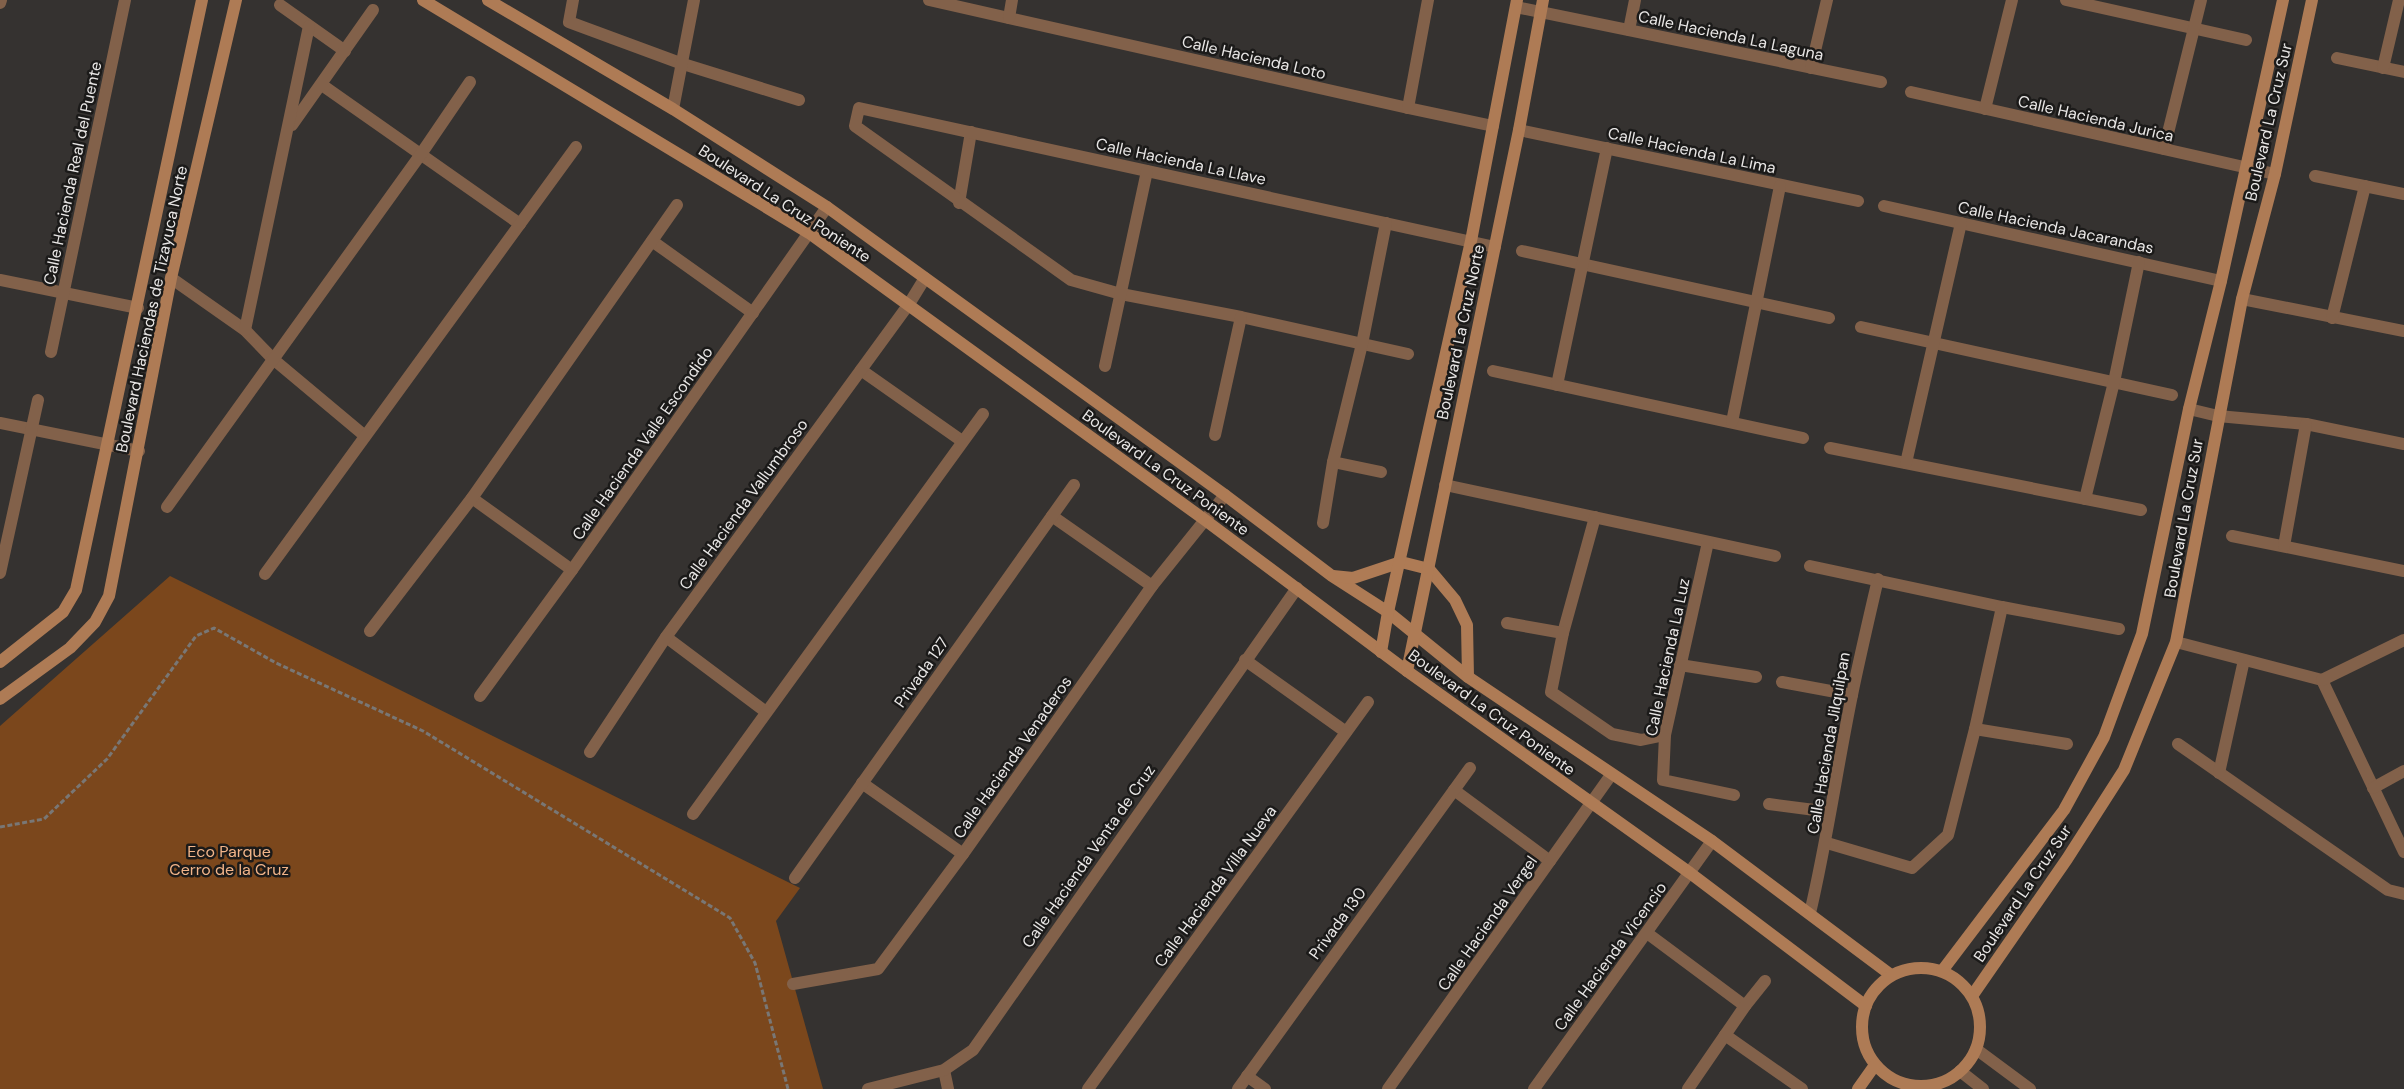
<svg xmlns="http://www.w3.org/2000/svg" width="2404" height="1089" font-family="'DM Sans',sans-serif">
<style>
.green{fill:#7b471c}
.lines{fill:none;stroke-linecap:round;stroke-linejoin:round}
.path{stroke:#797775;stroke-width:3;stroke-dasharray:5 2.5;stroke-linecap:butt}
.street{stroke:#82614a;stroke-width:12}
.secondary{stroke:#ae7b55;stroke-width:12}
.labels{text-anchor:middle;stroke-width:5;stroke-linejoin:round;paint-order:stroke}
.street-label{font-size:16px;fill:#e9e7e6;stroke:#1b1a19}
.park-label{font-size:16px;fill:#f2b58a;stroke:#1b1a19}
</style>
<rect width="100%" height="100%" fill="#353230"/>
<path class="green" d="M170 576 800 888 776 921 823 1089H0V726Z"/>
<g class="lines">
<path class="path" d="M0 827 44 819 107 759 196 636 214 628 276 663 423 731 730 918 755 963 788 1089"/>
<g class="street">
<path d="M573 0 569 22 680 63 799 100"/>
<path d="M929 0 1408 108 1493 126"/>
<path d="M2066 0 2246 40"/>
<path d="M0 3 1 0"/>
<path d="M280 5 345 51"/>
<path d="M1516 7 1881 82"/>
<path d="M1009 18 1012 0"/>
<path d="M1629 30 1635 0"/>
<path d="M2337 58 2404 72"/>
<path d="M1811 68 1827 0"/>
<path d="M2383 68 2399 0"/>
<path d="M322 85 520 224"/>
<path d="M1911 92 2275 174"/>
<path d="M1408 108 1428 0"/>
<path d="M673 109 694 0"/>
<path d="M1985 109 2012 0"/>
<path d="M292 125 373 10"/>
<path d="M1519 130 1858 201"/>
<path d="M2164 149 2201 0"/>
<path d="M2315 176 2404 194"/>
<path d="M959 203 971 132"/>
<path d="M1884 206 2221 281"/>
<path d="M652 241 753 313"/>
<path d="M1522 251 1829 318"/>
<path d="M171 278 245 330 273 359 365 436"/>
<path d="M0 280 138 308"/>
<path d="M2242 299 2404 331"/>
<path d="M2332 318 2365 186"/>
<path d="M1861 327 2172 395"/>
<path d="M245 330 309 26"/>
<path d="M51 352 125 0"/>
<path d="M1408 354 1241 317 1121 294 1071 280 855 126 859 108 1495 247"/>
<path d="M1105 366 1147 171"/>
<path d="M861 370 962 441"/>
<path d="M1493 371 1803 438"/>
<path d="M1557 385 1607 148"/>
<path d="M2189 409 2218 416 2306 424 2404 444"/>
<path d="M1732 422 1780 186"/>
<path d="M0 423 139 451"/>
<path d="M1215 435 1241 317"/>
<path d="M1830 448 2141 510"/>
<path d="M1333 462 1381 472"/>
<path d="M1906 463 1961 223"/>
<path d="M1445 485 1775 556"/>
<path d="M472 498 572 570"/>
<path d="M2085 499 2114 382 2139 262"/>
<path d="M167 507 421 154 470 82"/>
<path d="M1052 516 1152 586"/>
<path d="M1595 517 1563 633 1551 692 1612 734 1641 740 1665 735"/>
<path d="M1323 523 1333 462 1362 344 1386 223"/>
<path d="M2232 536 2404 571"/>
<path d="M1708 542 1665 735 1663 780 1734 795"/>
<path d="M2284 546 2306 424"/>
<path d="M1810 566 2002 607 2119 629"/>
<path d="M0 573 38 400"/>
<path d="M265 574 576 147"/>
<path d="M1507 623 1563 633"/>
<path d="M370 631 472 498 677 205"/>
<path d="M666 637 766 712"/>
<path d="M2176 642 2322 680"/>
<path d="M1245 660 1346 732"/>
<path d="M1680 665 1756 677"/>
<path d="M2322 680 2404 852"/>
<path d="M2322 680 2404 640"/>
<path d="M1782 682 1852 695"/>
<path d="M480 696 572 570 827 207"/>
<path d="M1975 729 2067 744"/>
<path d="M2178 744 2388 890 2404 894"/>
<path d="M590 752 666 637 909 304 925 278"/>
<path d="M2219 773 2244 660"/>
<path d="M862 783 963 854"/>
<path d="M2373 788 2404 771"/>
<path d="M1454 790 1550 861"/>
<path d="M1769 804 1830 812"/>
<path d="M693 814 983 414"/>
<path d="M1827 843 1912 868 1948 835 1975 729 2002 607"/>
<path d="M795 878 1074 485"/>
<path d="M1810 913C1827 841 1837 768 1852 695 1860 656 1869 618 1878 579"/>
<path d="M1647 933 1745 1006"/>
<path d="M793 984 878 969 963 854 1152 586 1225 495"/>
<path d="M1725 1035 1802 1089"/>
<path d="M1976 1049 2030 1089"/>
<path d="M944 1070 948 1089"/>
<path d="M1960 1071 1983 1089"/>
<path d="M1247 1076 1265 1089"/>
<path d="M868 1089 944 1070 973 1050 1297 588"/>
<path d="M1088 1089 1368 702"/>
<path d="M1238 1089 1470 768"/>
<path d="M1388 1089 1611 775"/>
<path d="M1534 1089 1712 841"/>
<path d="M1688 1089 1745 1006 1765 981"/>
</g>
<g class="secondary">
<path d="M423 0 809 233 1205 520 1407 671 1690 873 1866 1006"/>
<path d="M488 0 673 109 827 207 1225 495 1332 576 1388 612 1468 677 1712 841 1891 975"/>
<path d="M1333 576 1353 578 1401 562 1429 569 1455 600 1467 625 1468 677"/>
<path d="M1381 652 1388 612 1471 241 1517 0"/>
<path d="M0 662 63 612 76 590 202 0"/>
<path d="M1407 671 1519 130 1543 0"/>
<path d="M0 699 70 648 95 622 109 596 171 278 236 0"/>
<circle cx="1921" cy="1027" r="59"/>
<path d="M1942 971 2064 810 2104 737 2142 634 2189 409 2221 281 2283 0"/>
<path d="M1972 996 2067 859 2124 770 2176 642 2242 299 2275 174 2312 0"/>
<path d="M1858 1089 1875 1065"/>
</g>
</g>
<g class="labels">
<g class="street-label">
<text transform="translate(1731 35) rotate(12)" y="6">Calle Hacienda La Laguna</text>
<text transform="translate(1254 57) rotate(13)" y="6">Calle Hacienda Loto</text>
<text transform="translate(2096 118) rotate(13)" y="6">Calle Hacienda Jurica</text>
<text transform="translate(2268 122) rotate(-77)" y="6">Boulevard La Cruz Sur</text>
<text transform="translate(1692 150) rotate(12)" y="6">Calle Hacienda La Lima</text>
<text transform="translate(1181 161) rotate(12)" y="6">Calle Hacienda La Llave</text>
<text transform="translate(72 173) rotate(-78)" y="6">Calle Hacienda Real del Puente</text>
<text transform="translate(785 203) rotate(33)" y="6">Boulevard La Cruz Poniente</text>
<text transform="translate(2056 227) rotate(12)" y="6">Calle Hacienda Jacarandas</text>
<text transform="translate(151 309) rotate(-78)" y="6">Boulevard Haciendas de Tizayuca Norte</text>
<text transform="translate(1460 332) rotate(-78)" y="6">Boulevard La Cruz Norte</text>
<text transform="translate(642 443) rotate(-55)" y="6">Calle Hacienda Valle Escondido</text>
<text transform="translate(1166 472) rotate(36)" y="6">Boulevard La Cruz Poniente</text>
<text transform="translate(743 504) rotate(-54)" y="6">Calle Hacienda Vallumbroso</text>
<text transform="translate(2183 518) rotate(-80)" y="6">Boulevard La Cruz Sur</text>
<text transform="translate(1667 657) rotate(-78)" y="6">Calle Hacienda La Luz</text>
<text transform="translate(921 672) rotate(-55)" y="6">Privada 127</text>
<text transform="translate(1492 712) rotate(36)" y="6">Boulevard La Cruz Poniente</text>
<text transform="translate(1828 743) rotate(-80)" y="6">Calle Hacienda Jilquilpan</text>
<text transform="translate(1012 757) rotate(-55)" y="6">Calle Hacienda Venaderos</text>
<text transform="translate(1088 856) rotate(-55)" y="6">Calle Hacienda Venta de Cruz</text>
<text transform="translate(1215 886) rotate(-54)" y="6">Calle Hacienda Villa Nueva</text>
<text transform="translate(2022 893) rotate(-56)" y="6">Boulevard La Cruz Sur</text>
<text transform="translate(1337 923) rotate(-54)" y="6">Privada 130</text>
<text transform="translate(1487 923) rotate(-55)" y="6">Calle Hacienda Vergel</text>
<text transform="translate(1610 956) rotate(-54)" y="6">Calle Hacienda Vicencio</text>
</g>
<g class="park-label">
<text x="229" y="857">Eco Parque<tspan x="229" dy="18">Cerro de la Cruz</tspan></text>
</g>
</g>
</svg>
